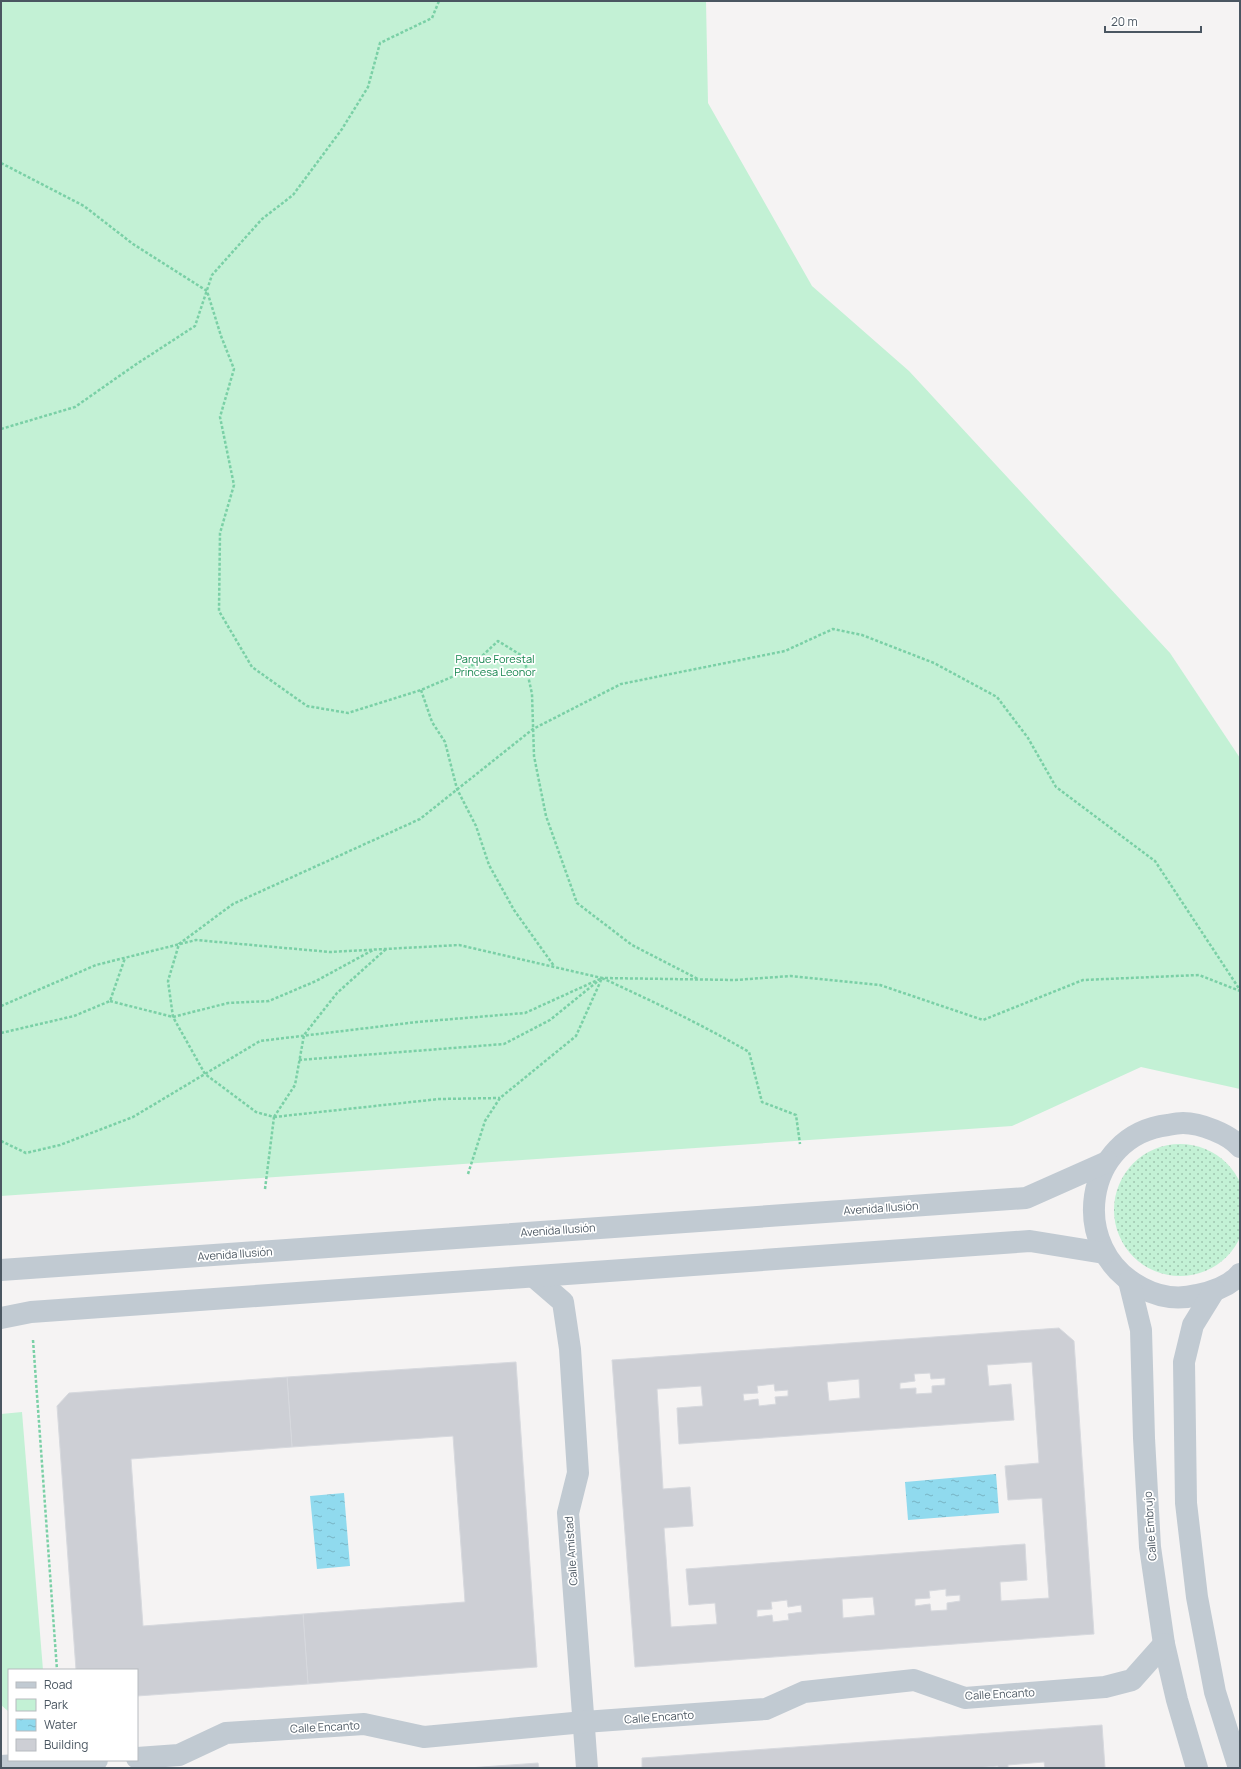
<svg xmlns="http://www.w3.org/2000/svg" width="1241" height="1769" font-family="Manrope,sans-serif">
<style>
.green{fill:#c3f1d5}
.garden{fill:url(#garden-dots)}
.water{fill:url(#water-ripples)}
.building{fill:#cdcfd5;stroke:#d7d9de;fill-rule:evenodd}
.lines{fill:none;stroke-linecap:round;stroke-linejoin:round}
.path{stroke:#7ad0a6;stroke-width:2.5;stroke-dasharray:3 2;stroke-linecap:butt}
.minor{stroke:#c1cad2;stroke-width:22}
.labels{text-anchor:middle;stroke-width:3.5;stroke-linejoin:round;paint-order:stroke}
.park-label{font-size:11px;fill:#17864f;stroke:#fff}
.street-label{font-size:11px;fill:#4a5661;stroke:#fff}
</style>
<defs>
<pattern id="garden-dots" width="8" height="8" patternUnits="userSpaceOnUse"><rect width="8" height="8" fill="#c3f1d5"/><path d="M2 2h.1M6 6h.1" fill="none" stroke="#a0c6b0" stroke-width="1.8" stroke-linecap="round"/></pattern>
<pattern id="water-ripples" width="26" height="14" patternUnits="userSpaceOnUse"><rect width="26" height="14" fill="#90daee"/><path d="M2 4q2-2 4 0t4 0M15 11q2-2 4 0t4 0" fill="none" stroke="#78b4c4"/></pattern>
</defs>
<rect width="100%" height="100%" fill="#f5f3f3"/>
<g class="green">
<path d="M1 1H706L708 103 812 286 909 371 1170 653 1240 758V1089L1141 1067 1012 1126 1 1196Z"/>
<path d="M22 1412 43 1670H9V1711H8L1 1705V1414Z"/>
</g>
<circle class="garden" cx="1180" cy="1210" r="66"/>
<g class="water">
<path d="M996 1474 999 1513 908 1520 905 1482Z"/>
<path d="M344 1493 350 1566 317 1569 310 1496Z"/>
</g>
<g class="building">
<path d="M1059 1328 1074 1341 1094 1634 635 1667 612 1360ZM1032 1362 1039 1463 1005 1466 1008 1500 1042 1498 1049 1598 1001 1601 1000 1582 1027 1580 1025 1544 686 1569 689 1605 715 1603 717 1624 671 1627 664 1528 693 1526 690 1487 663 1489 657 1389 701 1386 703 1406 677 1408 679 1444 1014 1420 1011 1384 989 1386 987 1365ZM930 1373 931 1379 945 1378V1385L932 1386V1393L916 1394V1388L900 1389V1383L915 1381 914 1374ZM859 1379 860 1398 829 1401 827 1382ZM774 1384 775 1391 788 1390V1396L775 1397 776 1404 759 1406 758 1399 744 1401 743 1394 758 1393 757 1386ZM946 1589V1596L960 1595V1601L947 1603V1610L931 1611 930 1604 915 1606V1599L930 1598 929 1591ZM873 1597 875 1615 843 1618 842 1599ZM787 1600 788 1607 801 1605 802 1612 788 1614 789 1620 773 1622 772 1615 757 1617V1610L772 1609 771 1602Z"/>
<path d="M516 1362 537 1667 308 1684 303 1614 465 1602 453 1436 292 1447 287 1377Z"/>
<path d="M287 1377 292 1447 131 1459 143 1626 303 1614 308 1684 137 1696V1670H76L57 1406 69 1393Z"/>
<path d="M1102 1725 1105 1768H1045L1044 1762 1008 1765V1768H998V1766L976 1768H642V1758Z"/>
<path d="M538 1763 539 1768H468Z"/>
</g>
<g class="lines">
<g class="path">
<path d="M1 163 84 206 133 244 207 291 221 336 234 369 220 417 234 485 220 533 219 611 252 667 307 706 348 713 421 690 466 671 498 641 524 657 532 694 534 756 546 816 577 903 632 945 698 979"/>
<path d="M1 429 75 407 135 365 195 326 212 275 262 219 293 195 342 129 368 87 380 43 432 18 439 1"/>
<path d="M421 690 432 722 445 742 457 789 476 826 489 865 514 910 554 966"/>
<path d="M110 1001 173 1017 228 1003 269 1001 316 981 373 950"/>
<path d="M1 1006 96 965 196 940 330 952 459 945 602 978 735 980 791 976 880 985 983 1020 1083 980 1199 975 1240 991"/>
<path d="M1 1033 74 1016 110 1001 125 958"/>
<path d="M299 1060 504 1044 550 1020 598 981"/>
<path d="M274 1117 439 1099 500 1098"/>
<path d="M274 1117 295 1085 304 1035 337 993 386 949"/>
<path d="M1 1141 26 1153 60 1145 133 1117 260 1041 417 1022 525 1013 602 978C652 1001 701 1024 749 1052L762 1102 796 1115 800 1144"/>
<path d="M468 1174 485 1121 500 1098 576 1036 602 978"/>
<path d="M265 1189 274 1117 256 1112 205 1074 173 1017 168 981 179 944 233 904 420 819 533 729 621 684 785 651 833 629 862 635 934 663 997 697 1028 738 1056 787 1155 861 1240 990"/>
<path d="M33 1340 57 1670"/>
</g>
<g class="minor">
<path d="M1240 1147C1229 1134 1200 1123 1183 1123 1178 1123 1173 1124 1168 1125 1083 1135 1067 1250 1142 1288 1159 1297 1178 1300 1197 1295 1212 1292 1230 1286 1240 1274"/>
<path d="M1 1270 1026 1198 1107 1162"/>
<path d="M534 1277 563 1302 570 1349 578 1473 568 1513 587 1768"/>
<path d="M1129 1281 1141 1330 1144 1438 1150 1547 1164 1644 1177 1700 1197 1768"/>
<path d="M1214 1291 1193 1325 1184 1362 1186 1503 1197 1597 1215 1692 1239 1768"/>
<path d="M1 1318 31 1312 1030 1241 1104 1253"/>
<path d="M137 1758 179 1755 226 1733 364 1724 424 1737 584 1722 766 1709 804 1692 914 1680 965 1698 1105 1687 1132 1680 1164 1644"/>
<path d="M1 1766 97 1760"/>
</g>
</g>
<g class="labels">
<g class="park-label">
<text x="495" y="663">Parque Forestal<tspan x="495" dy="13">Princesa Leonor</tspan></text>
</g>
<g class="street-label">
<text transform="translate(881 1208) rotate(-4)" y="4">Avenida Ilusión</text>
<text transform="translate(558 1230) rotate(-4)" y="4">Avenida Ilusión</text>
<text transform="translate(235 1254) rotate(-4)" y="4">Avenida Ilusión</text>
<text transform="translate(1150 1526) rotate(-94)" y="4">Calle Embrujo</text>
<text transform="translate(571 1551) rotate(-94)" y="4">Calle Amistad</text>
<text transform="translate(1000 1694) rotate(-3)" y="4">Calle Encanto</text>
<text transform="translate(659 1717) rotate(-4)" y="4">Calle Encanto</text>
<text transform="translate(325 1727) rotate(-3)" y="4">Calle Encanto</text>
</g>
</g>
<rect width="1241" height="1769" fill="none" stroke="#4a5661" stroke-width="4"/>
<rect x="8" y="1669" width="130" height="92" fill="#ffffff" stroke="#b7bbc0"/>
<rect x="16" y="1682" width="20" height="6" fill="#c1cad2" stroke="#b7bbc0"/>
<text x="44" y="1689" font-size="12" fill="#4a5661">Road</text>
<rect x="16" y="1699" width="20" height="12" fill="#c3f1d5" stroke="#b7bbc0"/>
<text x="44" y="1709" font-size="12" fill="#4a5661">Park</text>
<rect x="16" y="1719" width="20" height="12" fill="url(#water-ripples)" stroke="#b7bbc0"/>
<text x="44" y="1729" font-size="12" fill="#4a5661">Water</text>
<rect x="16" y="1739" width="20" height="12" fill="#cdcfd5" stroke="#b7bbc0"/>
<text x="44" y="1749" font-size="12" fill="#4a5661">Building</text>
<path d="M1105 26v6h96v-6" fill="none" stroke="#4a5661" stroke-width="2"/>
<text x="1111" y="26" font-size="12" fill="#4a5661" stroke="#ffffff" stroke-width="3" paint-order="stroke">20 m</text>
</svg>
